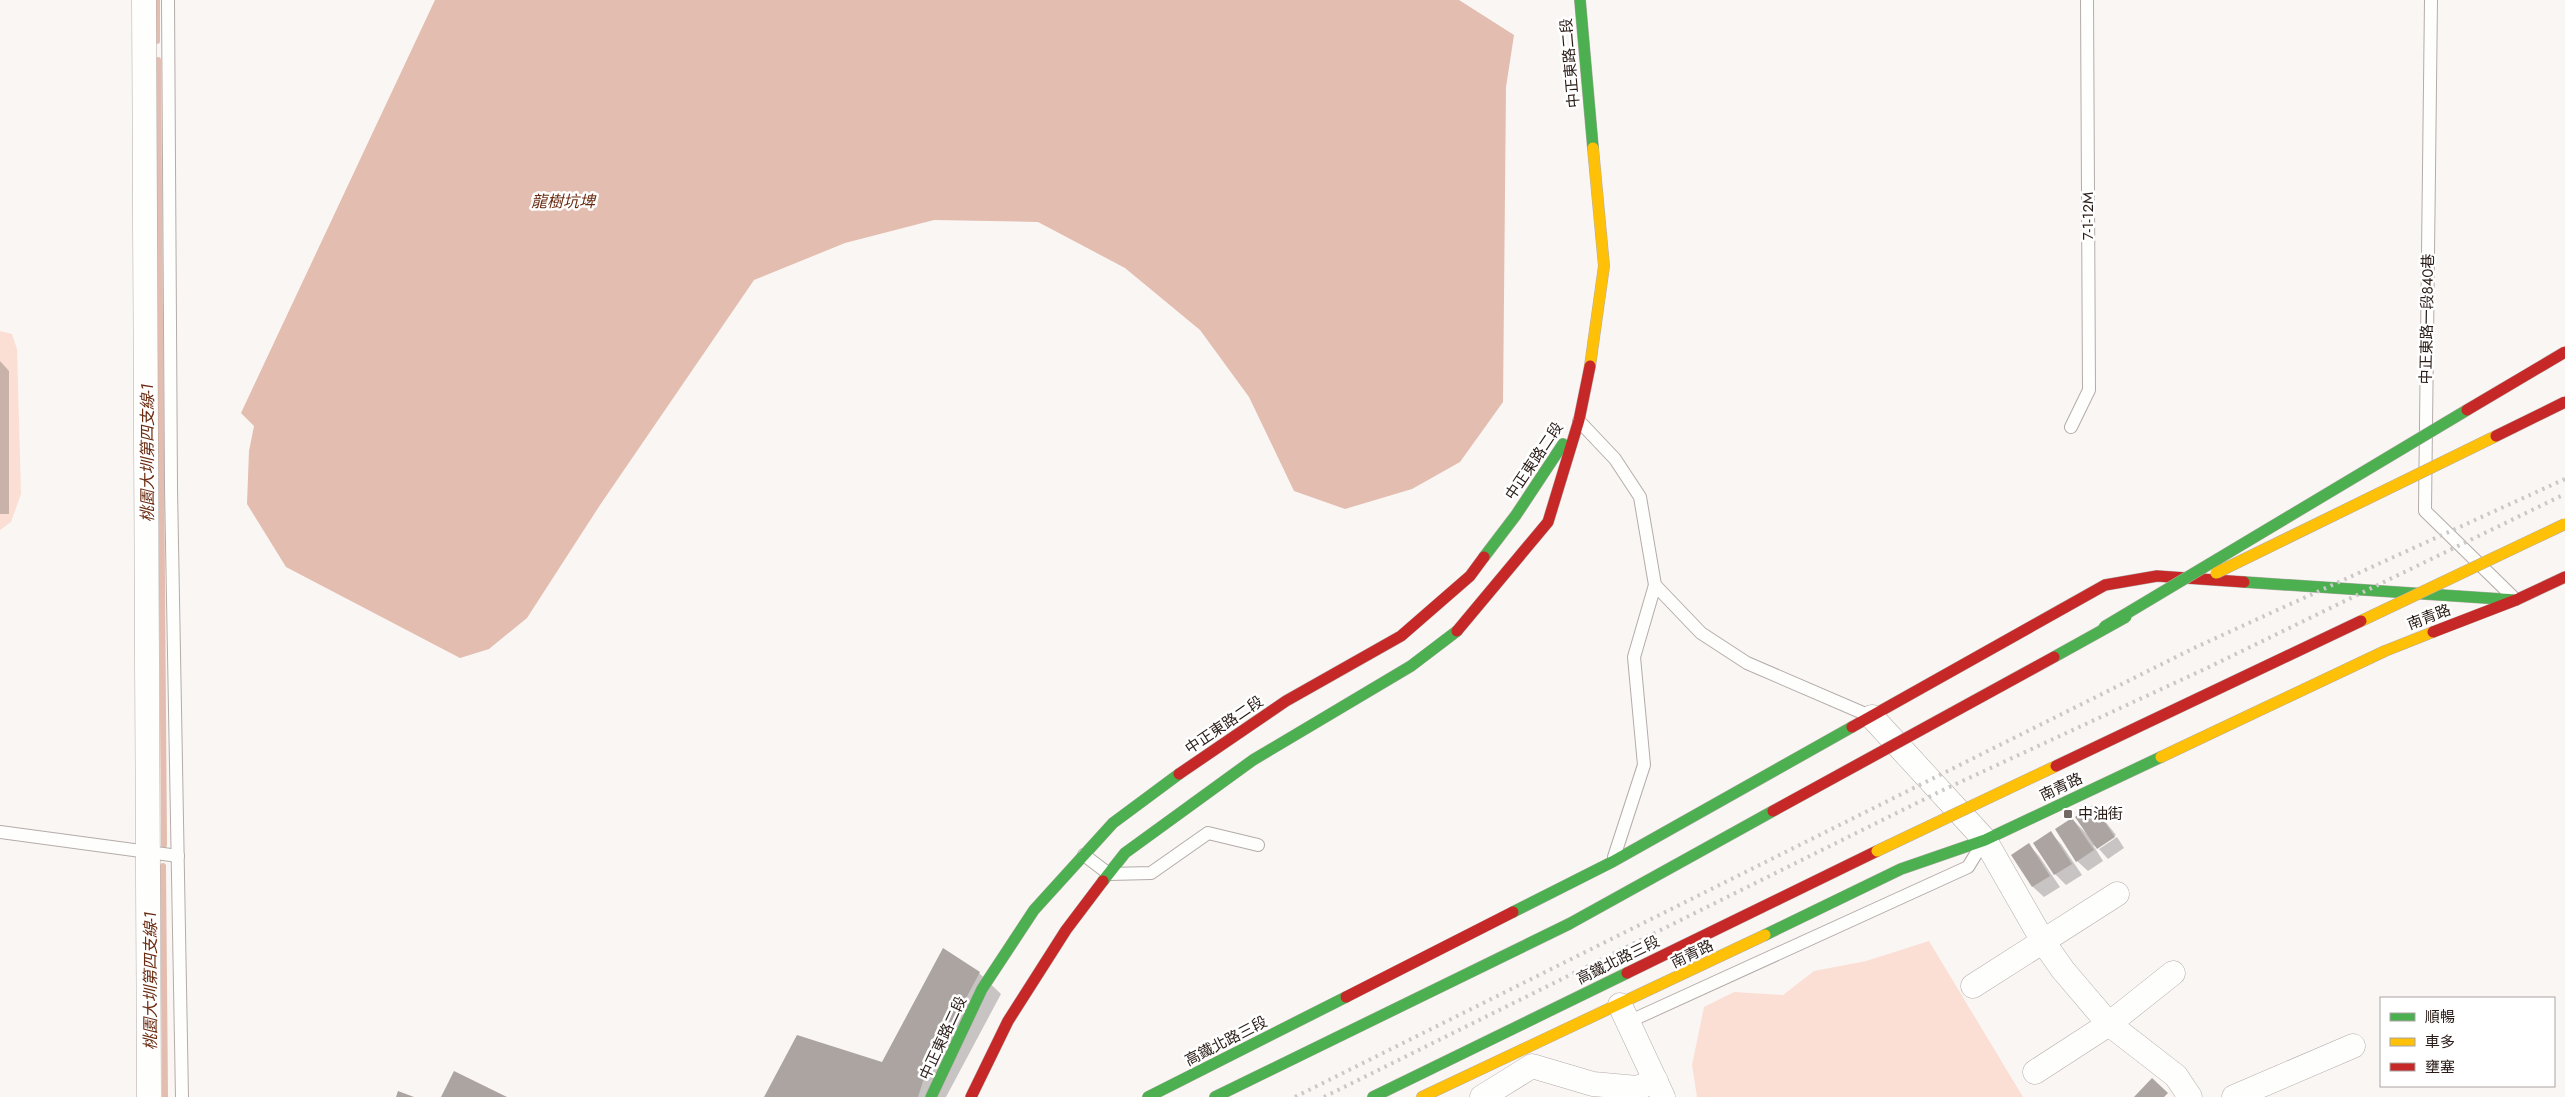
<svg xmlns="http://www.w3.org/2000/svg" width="2565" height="1097" font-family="Jost,'Noto Sans TC',sans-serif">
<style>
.green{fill:#fbdfd5}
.water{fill:#e3bdaf}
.shadow{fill:#0003}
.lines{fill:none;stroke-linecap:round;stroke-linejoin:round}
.stream{stroke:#e3bdaf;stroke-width:6}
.building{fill:#aca4a1}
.lane-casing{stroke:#b4aca9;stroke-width:14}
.street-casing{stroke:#b4aca9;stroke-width:25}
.fast-casing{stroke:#b4aca9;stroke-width:12}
.slow-casing{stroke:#b4aca9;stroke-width:12}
.jam-casing{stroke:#b4aca9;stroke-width:12}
.lane{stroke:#fefefd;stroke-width:12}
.street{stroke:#fefefd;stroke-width:24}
.fast{stroke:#4caf50;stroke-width:11}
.slow{stroke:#ffc107;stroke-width:11}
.jam{stroke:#c62828;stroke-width:11}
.rail{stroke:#cac8c8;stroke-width:4;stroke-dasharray:2.5 5;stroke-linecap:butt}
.fast-bridge-casing{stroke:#b4aca9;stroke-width:12;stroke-linecap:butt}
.slow-bridge-casing{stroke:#b4aca9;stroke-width:12;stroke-linecap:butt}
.jam-bridge-casing{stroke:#b4aca9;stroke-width:12;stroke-linecap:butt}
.fast-bridge{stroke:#4caf50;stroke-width:11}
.slow-bridge{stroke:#ffc107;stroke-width:11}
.jam-bridge{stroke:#c62828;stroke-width:11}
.poi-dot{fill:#726864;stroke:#fff;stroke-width:2}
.labels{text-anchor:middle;stroke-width:5;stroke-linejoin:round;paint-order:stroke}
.street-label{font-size:15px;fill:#291c17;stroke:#fff}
.poi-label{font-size:15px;fill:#291c17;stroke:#fff;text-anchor:start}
.water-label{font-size:16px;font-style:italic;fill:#6a2b11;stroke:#fff}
</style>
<rect width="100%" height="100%" fill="#faf6f4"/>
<g class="green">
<path d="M0 331 12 334 17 349 21 494 11 522 0 530Z"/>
<path d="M1929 941 2023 1097H1697L1692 1065 1704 1007 1734 992 1783 995 1814 971 1866 961Z"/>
</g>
<path class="water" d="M435 0H1459L1514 35 1506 87 1503 402 1460 462 1412 489 1345 509 1294 491 1249 397 1200 330 1125 268 1038 222 934 220 845 243 754 280 600 505 527 618 489 649 460 658 286 567 247 504 249 451 254 426 241 413Z"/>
<g class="shadow">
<path d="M0 361 9 371V514H0Z"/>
<path d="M2093 806 2116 835 2098 848 2093 845 2103 861 2088 871 2077 861 2072 819 2087 834Z"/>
<path d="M2051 833 2061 844 2082 875 2066 885 2055 874 2035 843Z"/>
<path d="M2117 837 2124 848 2108 859 2099 849Z"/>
<path d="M2029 845 2039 856 2060 887 2044 897 2033 887 2013 856Z"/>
<path d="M979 973 1001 994 946 1097H766L883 1063Z"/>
</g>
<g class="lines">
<g class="stream">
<path d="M157 0V41"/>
<path d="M158 60 164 845"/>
<path d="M163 866 165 1097"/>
</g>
</g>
<g class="building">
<path d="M2093 805 2115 837 2097 849 2075 817Z"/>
<path d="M2072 818 2094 850 2076 862 2055 829Z"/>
<path d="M2051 831 2072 864 2054 875 2033 843Z"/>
<path d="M2029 843 2050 876 2032 887 2011 855Z"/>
<path d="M943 948 980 972 925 1075 918 1097H764L797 1035 882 1062Z"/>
<path d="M454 1071 507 1097H441Z"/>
<path d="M2152 1078 2168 1093 2164 1097H2134Z"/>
<path d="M398 1091 414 1097H396Z"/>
</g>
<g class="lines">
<defs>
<g id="lane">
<path d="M168 0 171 488 182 1097"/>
<path d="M2431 0 2425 511 2512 596"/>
<path d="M1579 421 1615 459 1640 497 1655 585 1701 633 1747 663 1870 716"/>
<path d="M2071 427 2089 390 2087 0"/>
<path d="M0 832 178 856"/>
<path d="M1084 855 1109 874 1151 873 1208 833 1258 845"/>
<path d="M1614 857 1644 765 1634 657 1655 585"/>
<path d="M1628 1022 1968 867 1982 844"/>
</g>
<g id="street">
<path d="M144 0 149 1097"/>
<path d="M1872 717 1985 840 2044 943 2063 970 2109 1024 2176 1076 2190 1097"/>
<path d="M1973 986 2117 894"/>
<path d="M1620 1005 1663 1097"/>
<path d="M2035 1072 2109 1024 2173 973"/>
<path d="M1482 1097 1532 1066 1593 1084 1637 1088 1656 1081"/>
<path d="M2234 1097 2353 1046"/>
</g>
<g id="fast">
<path d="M1580 0 1593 148"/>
<path d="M1484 557 1516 515 1563 444"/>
<path d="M2244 582 2516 600"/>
<path d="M1103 881 1125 853 1253 760 1411 666 1457 631"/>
<path d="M1513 912 1612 862 1852 727"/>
<path d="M1765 935 1901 869 1985 840 2161 757"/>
<path d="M931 1097 982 989 1034 910 1113 823 1179 774"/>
<path d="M1148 1097 1346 997"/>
<path d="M1215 1097 1569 924"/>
<path d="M1373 1097 1627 973"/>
</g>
<g id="slow">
<path d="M1590 366 1604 266 1593 148"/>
<path d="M2161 757 2385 651 2433 632"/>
<path d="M1422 1097 1765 935"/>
</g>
<g id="jam">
<path d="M1457 631 1548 522 1579 420 1590 366"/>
<path d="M2433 632 2516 600 2565 577"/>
<path d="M1852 727 2105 585 2157 576 2244 582"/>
<path d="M1179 774 1286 701 1401 636 1470 576 1484 557"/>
<path d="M1627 973 1877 851"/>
<path d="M1346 997 1513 912"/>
<path d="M971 1097 1008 1021 1066 930 1103 881"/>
</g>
</defs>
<use href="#lane" class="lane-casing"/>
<use href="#street" class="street-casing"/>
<use href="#fast" class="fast-casing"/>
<use href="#slow" class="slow-casing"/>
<use href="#jam" class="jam-casing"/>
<use href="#lane" class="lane"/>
<use href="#street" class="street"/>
<use href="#fast" class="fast"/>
<use href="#slow" class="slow"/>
<use href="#jam" class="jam"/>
<g class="rail">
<path d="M1295 1097 2194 648 2565 479"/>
<path d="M1324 1097 1943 790 2207 668 2565 494"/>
</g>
<defs>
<g id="fast-bridge">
<path d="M2104 627 2467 410"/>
<path d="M2054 657 2126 617"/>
<path d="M1569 924 1773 811"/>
</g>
<g id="slow-bridge">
<path d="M2216 573 2496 436"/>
<path d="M2361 621 2565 524"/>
<path d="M1877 851 2056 766"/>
</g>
<g id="jam-bridge">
<path d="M2467 410 2565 352"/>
<path d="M2496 436 2565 402"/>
<path d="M2056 766 2361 621"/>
<path d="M1773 811 2054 657"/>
</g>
</defs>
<use href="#fast-bridge" class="fast-bridge-casing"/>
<use href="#slow-bridge" class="slow-bridge-casing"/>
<use href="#jam-bridge" class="jam-bridge-casing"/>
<use href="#fast-bridge" class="fast-bridge"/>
<use href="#slow-bridge" class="slow-bridge"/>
<use href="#jam-bridge" class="jam-bridge"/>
</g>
<rect class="poi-dot" x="2063" y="809" width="10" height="10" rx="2.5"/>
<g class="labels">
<g class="street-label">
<text transform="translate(1570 63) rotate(-95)" y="5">中正東路二段</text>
<text transform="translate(2088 216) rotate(-90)" y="5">7-1-12M</text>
<text transform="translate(2427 319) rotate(-89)" y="5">中正東路一段840巷</text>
<text transform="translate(1534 461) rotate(-56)" y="5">中正東路二段</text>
<text transform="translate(2429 617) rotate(-21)" y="5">南青路</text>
<text transform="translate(1224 725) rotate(-34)" y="5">中正東路二段</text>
<text transform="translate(2061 787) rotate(-25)" y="5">南青路</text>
<text transform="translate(1692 954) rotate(-26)" y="5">南青路</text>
<text transform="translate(1618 960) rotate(-26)" y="5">高鐵北路三段</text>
<text transform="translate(943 1038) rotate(-65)" y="5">中正東路二段</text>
<text transform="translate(1226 1041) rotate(-27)" y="5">高鐵北路三段</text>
</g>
<g class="poi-label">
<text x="2078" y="819">中油街</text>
</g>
<g class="water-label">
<text x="563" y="207">龍樹坑埤</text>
<text transform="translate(147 453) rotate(-90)" y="6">桃園大圳第四支線-1</text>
<text transform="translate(150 981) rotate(-90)" y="6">桃園大圳第四支線-1</text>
</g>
</g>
<rect x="2380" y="997" width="175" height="90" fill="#ffffff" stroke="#a9a4a2"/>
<rect x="2390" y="1013" width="25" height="8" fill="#4caf50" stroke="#a9a4a2"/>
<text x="2425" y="1022" font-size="15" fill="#291c17">順暢</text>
<rect x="2390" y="1038" width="25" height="8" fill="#ffc107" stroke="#a9a4a2"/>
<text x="2425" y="1047" font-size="15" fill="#291c17">車多</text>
<rect x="2390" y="1063" width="25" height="8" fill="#c62828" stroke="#a9a4a2"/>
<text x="2425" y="1072" font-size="15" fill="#291c17">壅塞</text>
</svg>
